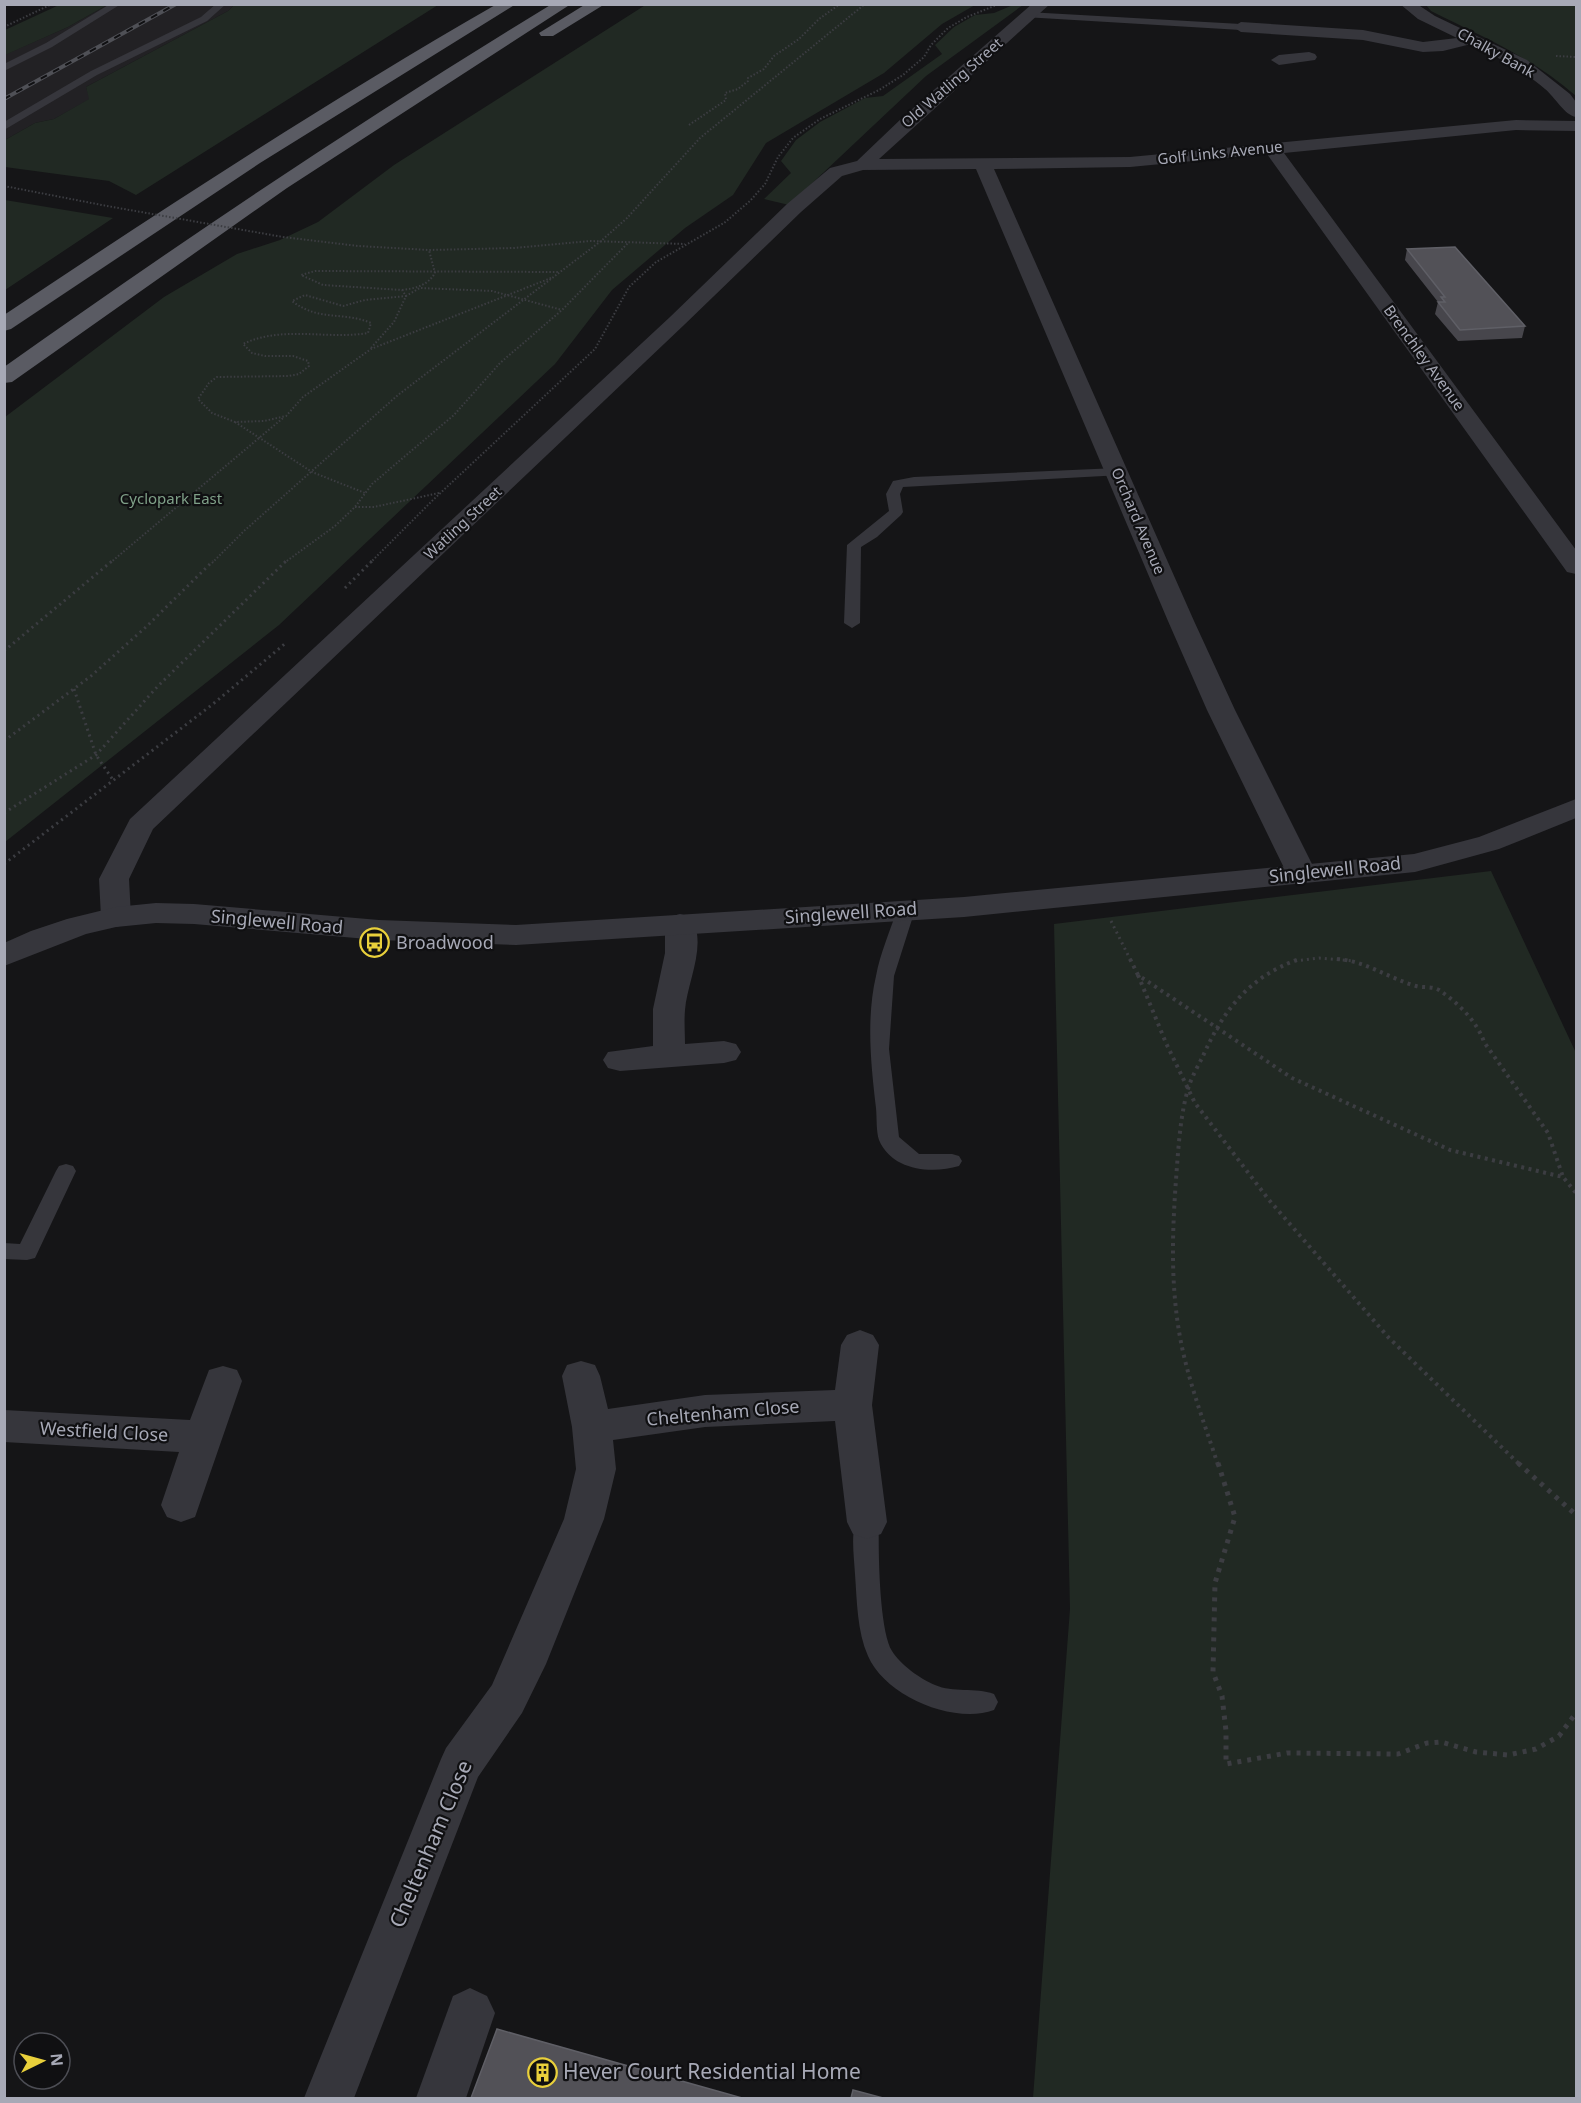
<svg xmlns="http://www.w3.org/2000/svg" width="1581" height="2103" font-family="'Noto Sans',sans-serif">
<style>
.built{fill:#222124}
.green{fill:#212923}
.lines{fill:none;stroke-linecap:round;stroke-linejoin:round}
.path-far3{stroke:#3c3d42;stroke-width:2;stroke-dasharray:1.5 2;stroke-linecap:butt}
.path-far2{stroke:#3c3d42;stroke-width:3;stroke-dasharray:2 4;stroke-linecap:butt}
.path-far1{stroke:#3c3d42;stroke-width:4;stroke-dasharray:3 4.5;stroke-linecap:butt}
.path{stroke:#3c3d42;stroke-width:5;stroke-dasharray:4 6;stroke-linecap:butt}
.service{fill:#36363c;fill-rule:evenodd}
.minor{fill:#36363c;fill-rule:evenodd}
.tertiary{fill:#36363c;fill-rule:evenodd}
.trunk{fill:#5a5b63;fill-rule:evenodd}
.rail-casing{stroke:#4f5056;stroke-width:4}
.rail{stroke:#101012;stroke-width:2;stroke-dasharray:7;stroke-linecap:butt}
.path-bridge{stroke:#3c3d42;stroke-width:2;stroke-dasharray:1.5 2;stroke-linecap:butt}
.wall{fill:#47464c}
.building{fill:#525157;stroke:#5f5f66;stroke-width:1.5}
.labels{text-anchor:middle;stroke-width:4.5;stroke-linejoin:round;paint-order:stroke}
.far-street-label{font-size:15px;fill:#a7a9b6;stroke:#101012}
.far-park-label{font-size:15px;fill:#7fa088;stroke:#101012}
.street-label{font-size:18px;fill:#a7a9b6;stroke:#101012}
.poi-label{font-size:18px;fill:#a7a9b6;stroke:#101012;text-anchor:start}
.near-street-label{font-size:21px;fill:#a7a9b6;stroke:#101012}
.near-poi-label{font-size:21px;fill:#a7a9b6;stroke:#101012;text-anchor:start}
</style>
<rect width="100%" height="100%" fill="#151517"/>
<path class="built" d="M107 5H234L228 11 86 87 90 99 54 119 35 123 5 140 4 55 68 27Z"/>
<g class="green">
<path d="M647 4 975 5 942 24 884 73 766 143 733 195 685 228 612 290 555 364 279 625 5 842V417L164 297 237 254 280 240 318 222 394 165Z"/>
<path d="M59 5H107L68 27 5 55V30Z"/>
<path d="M234 5H438L136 195 109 181 5 167V140L35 123 54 119 89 99 86 87 228 11Z"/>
<path d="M1013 5H1023L926 76 789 205 764 199 791 173 781 161 796 140 820 122 865 98 883 96 942 54 935 45 954 27 975 15 994 13Z"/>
<path d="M1426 5H1576V96C1533 58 1481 36 1431 11Z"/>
<path d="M4 200H5L113 218 5 290Z"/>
<path d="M1491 871 1576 1053V2098H1033L1070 1609 1054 924Z"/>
</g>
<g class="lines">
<g class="path-far3">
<path d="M4 27 52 4"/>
<path d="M1556 56 1576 57"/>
<path d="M689 125 726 100 725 93 738 89 748 81V78L764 69 774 56 799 39 819 19 840 4"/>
<path d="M4 186 107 206"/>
<path d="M283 237 358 246 429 250 514 248 590 241 685 244"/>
<path d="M551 278 371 349 303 397 286 416 264 421 235 422 212 413 198 399 209 383 217 377 289 376 299 374 309 366 308 361 293 356H265L252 353 243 344C283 325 326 340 368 333L371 323C343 311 319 322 292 301L305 295 343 306 365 300 406 296 402 290 323 285 301 275 315 271 558 272"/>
<path d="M402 290C416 288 427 286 435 273L429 250"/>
<path d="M371 348 394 322 406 296 420 288 492 291 562 310"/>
<path d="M235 422 312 472 365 493"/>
<path d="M355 507H374L439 493"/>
<path d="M110 563 283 418"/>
<path d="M212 563 244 531 398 395 601 241 627 218 700 138 865 4"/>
<path d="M284 563 335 526 355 507 372 484 454 415 500 363 562 310 629 242"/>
<path d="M370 563 434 499 595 349 629 287 656 262 724 223 750 201 765 184 778 157 793 138 820 119 879 90 903 75 924 57 931 45 948 28 967 17 999 4"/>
</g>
<g class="path-far2">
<path d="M345 588 372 561"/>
<path d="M4 651 112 561"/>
<path d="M74 689 96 755 113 780"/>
<path d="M4 741 91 676 146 627 213 561"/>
<path d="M4 813 96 755 158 686 286 561"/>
<path d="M4 864 213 704 287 642"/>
<path d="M1111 921 1131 961"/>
<path d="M1295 961 1319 958 1355 961"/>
</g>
<g class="path-far1">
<path d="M1130 959 1138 975 1292 1078 1450 1150 1563 1177 1576 1193"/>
<path d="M1337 959C1366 961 1388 978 1416 986 1423 988 1432 986 1439 990 1457 1002 1477 1021 1484 1042L1548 1133 1563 1177"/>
<path d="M1138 975 1166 1043 1195 1103 1269 1200 1389 1338 1520 1465"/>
<path d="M1218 1465C1203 1419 1185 1373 1178 1325 1170 1271 1173 1219 1177 1166 1179 1140 1181 1113 1188 1089 1191 1078 1198 1066 1203 1056 1224 1009 1249 977 1299 959"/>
</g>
<g class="path">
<path d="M1218 1463 1235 1517 1215 1583 1213 1672 1222 1696 1226 1731V1764L1287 1753 1398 1754 1427 1743 1441 1742 1476 1752 1508 1755 1536 1749 1559 1736 1576 1713"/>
<path d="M1518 1463 1576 1515"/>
</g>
<g class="service">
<path d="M110 4H121L52 47 4 71V64L46 43Z"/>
<path d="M216 4H226L207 21 97 75 4 130V122L91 71 201 17Z"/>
<path d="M1027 12 1241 24 1246 27 1241 30 1024 17V13Z"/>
<path d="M1117 468 1122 469 1124 472 1122 475 903 487 900 494 903 512 901 515 877 537 861 547 860 623 852 628 844 623 847 545 889 511 886 494 893 481 914 477Z"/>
<path d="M906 904 912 906 915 910 894 976 889 1049 899 1137 919 1154H952L959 1156 962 1161 959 1166C932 1174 892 1171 879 1140 876 1131 877 1118 876 1108 871 1065 866 1019 876 976 880 954 890 931 897 910L900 906Z"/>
<path d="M66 1164 73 1166 76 1171 35 1258 27 1260 4 1259V1243L20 1244 56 1171 59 1166Z"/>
<path d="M867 1512 876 1515 879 1522C878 1547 879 1631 892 1651 900 1664 920 1679 935 1685 953 1693 975 1687 994 1694L998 1702 994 1710C954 1725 885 1696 868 1656 857 1631 857 1601 855 1574 854 1556 850 1531 858 1515Z"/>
</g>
<g class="minor">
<path d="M1032 4H1050L879 159 1130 157 1516 120 1576 121V131L1516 130 1284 153 1576 550V574L1567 572 1267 154 1130 167 994 169 1194 621 1235 710 1317 874 1313 881 1302 883 1291 881 1287 874 1207 710 1168 621 976 169 863 170 842 176 801 212 684 325 153 829 129 879 131 917 127 924 116 927 105 924 101 917 99 879 130 819 670 317 787 204 830 168 857 161 902 118Z"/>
<path d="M1400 4H1417L1435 16 1527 60 1570 94 1576 102V117C1564 115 1555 97 1545 89 1523 70 1497 57 1471 44L1443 51 1423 52 1363 40 1241 32 1233 27 1241 22 1363 30 1423 42 1457 38 1418 19Z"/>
<path d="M1309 52 1315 54 1317 57 1315 60 1279 65 1271 60 1279 55Z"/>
<path d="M680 914 691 917C708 944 687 982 685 1010 684 1021 685 1033 685 1044L724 1041 736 1044 741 1052 736 1060 724 1063 620 1071 608 1068 603 1060 608 1052 653 1046V1009L665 953V924L669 917Z"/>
<path d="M860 1330 873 1335 879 1345 872 1405 887 1522 881 1534 867 1539 853 1534 847 1522 835 1421 705 1427 613 1440 616 1469 604 1519 546 1664 522 1713 478 1777 354 2098H304L441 1759 446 1748 492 1685 564 1519 576 1469 572 1427 562 1376 567 1365 581 1361 595 1365 600 1376 608 1409 705 1395 835 1390 841 1345 847 1335Z"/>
<path d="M223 1366 237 1370 242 1381 195 1517 181 1522 167 1517 161 1505 179 1452 4 1442V1410L190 1420 209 1370Z"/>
<path d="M470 1988 487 1996 495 2013 466 2098H416L453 1996Z"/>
</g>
<path class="tertiary" d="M1576 799V818L1499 849 1415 872 964 917 516 945 379 940 194 924 156 923 116 927 86 934 4 966V943L31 931 67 919 116 907 156 903 194 904 379 920 516 925 964 897 1414 854 1479 837Z"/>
<g class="trunk">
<path d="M497 4H516L260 163 11 329 4 331V315C166 207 328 101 497 4Z"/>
<path d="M552 4H571L287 188 12 382 4 383V367C183 240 365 118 552 4Z"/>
<path d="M586 4H605L553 36H541L539 33Z"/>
</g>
<defs>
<path id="rail" d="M4 99 176 4"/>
</defs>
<use href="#rail" class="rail-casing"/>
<use href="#rail" class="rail"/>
<path class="path-bridge" d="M107 206 283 237"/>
</g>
<path class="wall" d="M1407 249 1525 326 1522 338 1458 341 1435 314 1438 302 1405 260Z"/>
<g class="building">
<path d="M1455 247 1525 326 1460 330 1438 302H1445L1441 297H1445L1407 249Z"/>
<path d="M497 2029 742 2098H471Z"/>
<path d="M853 2090 883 2098H851Z"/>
</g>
<defs>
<symbol id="bus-ring" viewBox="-11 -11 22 22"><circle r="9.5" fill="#101012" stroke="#e9d03b" stroke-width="1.5"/><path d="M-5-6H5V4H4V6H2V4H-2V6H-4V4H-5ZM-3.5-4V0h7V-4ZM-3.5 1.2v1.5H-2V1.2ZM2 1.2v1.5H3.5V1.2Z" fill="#e9d03b"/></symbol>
<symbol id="building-ring" viewBox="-11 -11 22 22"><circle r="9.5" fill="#101012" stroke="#e9d03b" stroke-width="1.5"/><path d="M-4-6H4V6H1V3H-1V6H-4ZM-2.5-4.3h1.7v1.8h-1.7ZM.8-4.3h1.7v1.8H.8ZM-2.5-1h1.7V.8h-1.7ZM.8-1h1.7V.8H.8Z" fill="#e9d03b"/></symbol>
</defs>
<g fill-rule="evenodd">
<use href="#bus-ring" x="358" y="926" width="33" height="33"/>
<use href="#building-ring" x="526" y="2056" width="33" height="33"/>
</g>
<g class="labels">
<g class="far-street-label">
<text transform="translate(1496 53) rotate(29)" y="5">Chalky Bank</text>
<text transform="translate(952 83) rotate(-41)" y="5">Old Watling Street</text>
<text transform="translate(1220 153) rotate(-6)" y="5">Golf Links Avenue</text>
<text transform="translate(1424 358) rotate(54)" y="5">Brenchley Avenue</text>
<text transform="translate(1138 521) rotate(67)" y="5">Orchard Avenue</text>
<text transform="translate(463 523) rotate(-43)" y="5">Watling Street</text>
</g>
<g class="far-park-label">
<text x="171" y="504">Cyclopark East</text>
</g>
<g class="street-label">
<text transform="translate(1335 870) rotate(-6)" y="6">Singlewell Road</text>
<text transform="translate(851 913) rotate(-4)" y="6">Singlewell Road</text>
<text transform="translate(277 922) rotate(5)" y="6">Singlewell Road</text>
<text transform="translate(723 1413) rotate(-5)" y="6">Cheltenham Close</text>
<text transform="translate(104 1432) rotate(3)" y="6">Westfield Close</text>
</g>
<g class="poi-label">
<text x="396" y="949">Broadwood</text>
</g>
<g class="near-street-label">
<text transform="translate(431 1844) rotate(-67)" y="7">Cheltenham Close</text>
</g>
<g class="near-poi-label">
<text x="563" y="2079">Hever Court Residential Home</text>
</g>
</g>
<rect width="1581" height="2103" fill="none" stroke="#a7a9b6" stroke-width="12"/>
<g transform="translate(42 2061) rotate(85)"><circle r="28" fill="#101012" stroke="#4c4d54" stroke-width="1.5"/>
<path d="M0-4.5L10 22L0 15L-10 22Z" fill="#e9d03b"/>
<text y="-9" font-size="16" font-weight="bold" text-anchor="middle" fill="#a7a9b6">N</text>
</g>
</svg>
